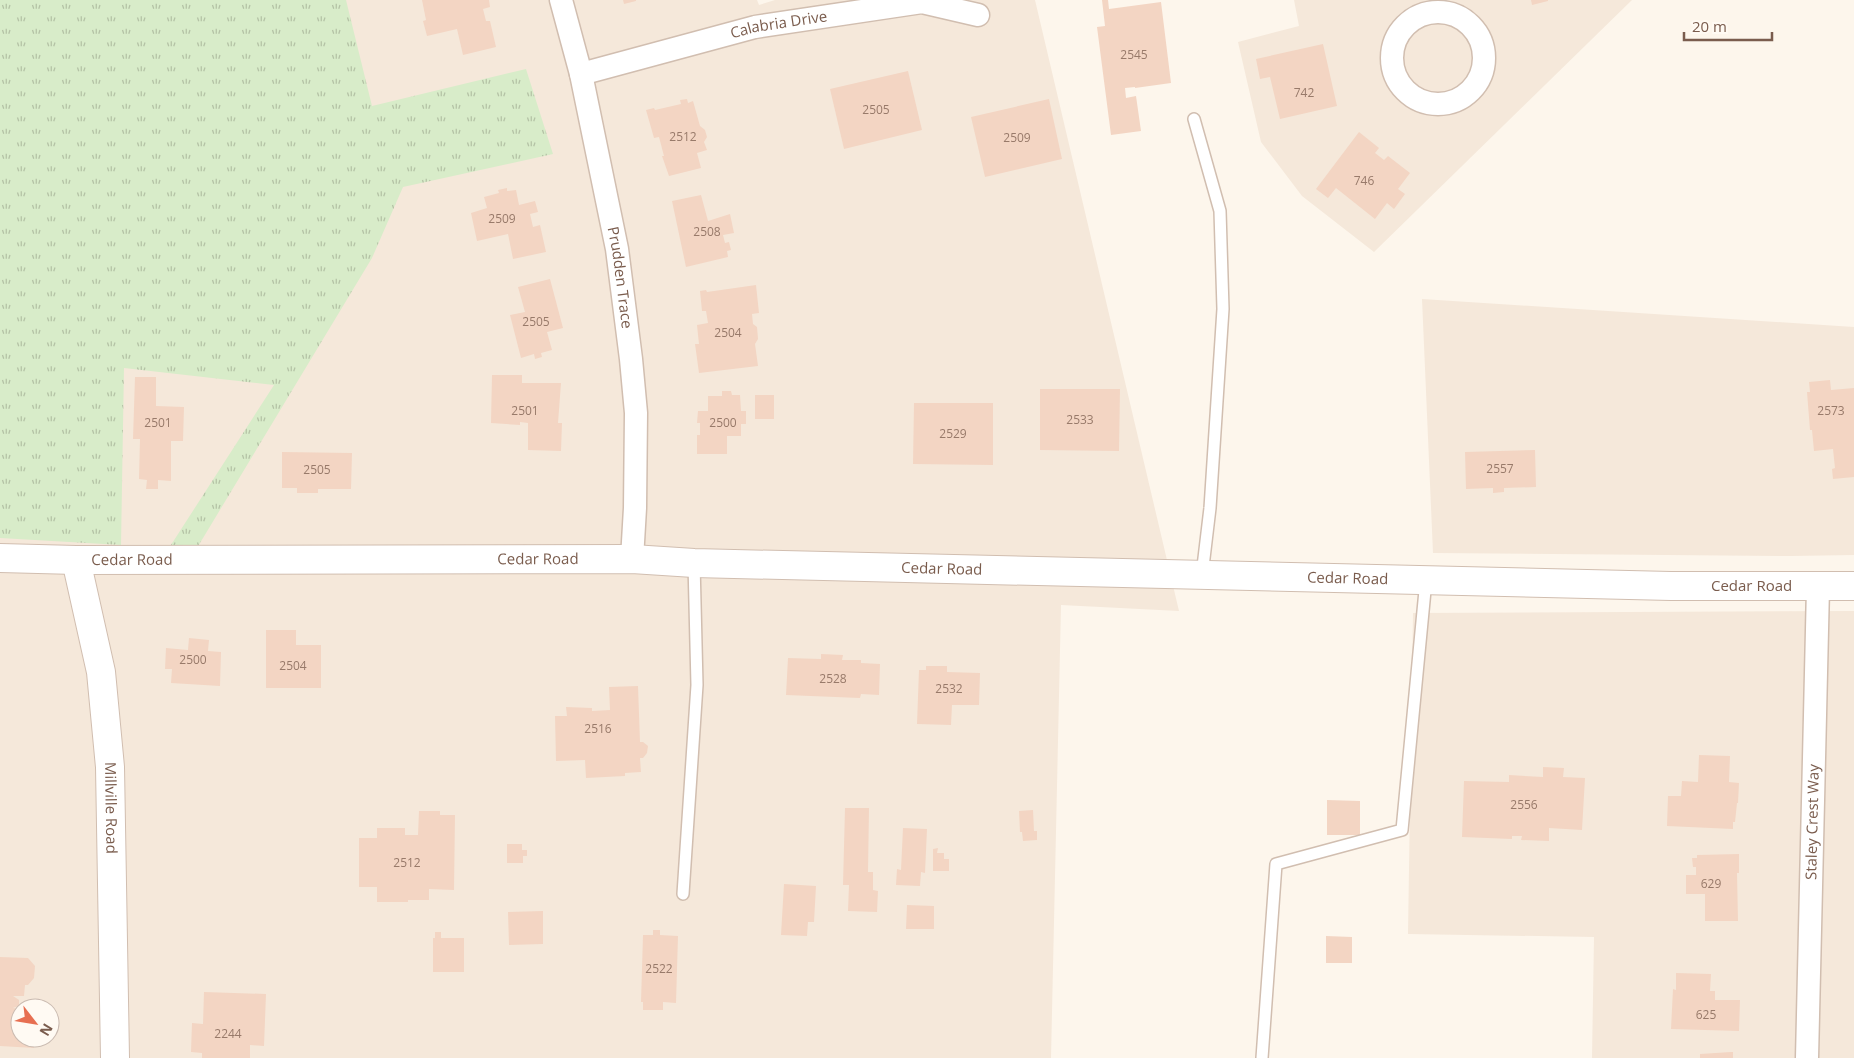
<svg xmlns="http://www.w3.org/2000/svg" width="1854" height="1058" font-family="'Open Sans',sans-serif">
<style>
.residential{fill:#f5e8da;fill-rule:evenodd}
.grass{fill:url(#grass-tufts)}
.building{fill:#f3d5c3}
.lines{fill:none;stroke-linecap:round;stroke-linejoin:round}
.service-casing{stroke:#d1beb0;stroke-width:14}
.minor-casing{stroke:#d1beb0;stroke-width:25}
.tertiary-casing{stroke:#d1beb0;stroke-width:30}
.service{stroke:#fff;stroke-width:11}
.minor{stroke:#fff;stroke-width:22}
.tertiary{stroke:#fff;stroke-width:28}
.labels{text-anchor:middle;stroke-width:4;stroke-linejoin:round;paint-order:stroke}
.number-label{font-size:12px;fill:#987a6a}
.street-label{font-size:15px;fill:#7a5c4d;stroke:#fffaf3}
</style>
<defs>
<pattern id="grass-tufts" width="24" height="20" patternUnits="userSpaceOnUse" patternTransform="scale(1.25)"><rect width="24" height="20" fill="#d8ecc9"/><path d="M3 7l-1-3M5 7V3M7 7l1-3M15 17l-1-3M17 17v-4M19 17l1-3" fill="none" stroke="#b4c2a5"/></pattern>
</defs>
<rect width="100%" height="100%" fill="#fdf6ec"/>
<g class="residential">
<path d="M0 0H757L759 5 775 0H1035L1179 611 1061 605 1051 1058H0ZM20 1008H50V1038H20Z"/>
<path d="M1294 0H1632L1374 252 1302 196 1261 142 1238 42 1299 26Z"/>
<path d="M1422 299 1854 327V555L1791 556 1433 553Z"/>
<path d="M1854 611V1058H1592L1594 937 1408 934 1413 613Z"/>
</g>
<path class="grass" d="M0 0H346L372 106 526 69 553 154 403 187 372 258 197 548H169L274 385 124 368 121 545 0 538Z"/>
<g class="building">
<path d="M422 0H489L490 7 483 9 486 21H490L496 47 463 55 457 29 427 36 423 21 426 20Z"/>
<path d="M623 0H636V1L624 4Z"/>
<path d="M1102 0H1108L1109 9 1161 2 1171 83 1135 88V87L1125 88 1126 98 1136 96 1141 131 1111 135 1097 27 1105 26Z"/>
<path d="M1531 0H1548V1L1532 5Z"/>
<path d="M1323 44 1337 106 1280 119 1270 77 1260 79 1256 59Z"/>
<path d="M908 71 922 130 844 149 830 89Z"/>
<path d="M687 99 688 103 693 101 700 126 705 130 707 137 704 142 707 150 697 153 701 168 669 176 662 156H664L659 137 654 138 646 110 654 108 655 110 681 104 680 100Z"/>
<path d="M1049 99 1062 159 985 177 971 117Z"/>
<path d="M1359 132 1379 148 1375 153 1384 160 1388 156 1410 173 1398 189 1405 194 1394 209 1387 203 1375 219 1336 188 1328 198 1316 189Z"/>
<path d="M507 188V191L516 190 519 205 535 201 538 212 530 214 533 227 540 225 546 252 513 259 508 234 477 241 471 213 487 208 484 197 499 193 498 190Z"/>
<path d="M701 195 708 221 730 214 734 233 723 235 725 243 729 242 731 250 727 251 728 257 686 267 672 201Z"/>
<path d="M550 279 563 328 547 332 552 350 541 353 542 357 535 359 534 354 521 358 510 315 525 312 518 287Z"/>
<path d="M756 285 759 313 752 314 753 324 757 327 758 339 755 344 758 366 699 373 695 344H699L697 325 708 323 706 311H702L700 291 706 290 707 292Z"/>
<path d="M492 375H522V383H561L558 423H562L561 451 528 450V423L520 422V425L491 423Z"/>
<path d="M135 377H156V406L184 407 183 441H171V481L158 480V489H146L147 480 139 479 140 439H133Z"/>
<path d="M1830 380 1831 390 1854 388V477L1833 479 1832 469 1835 468 1833 449 1814 451 1812 430H1810L1807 392H1810L1809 382Z"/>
<path d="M1040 389H1120L1119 451 1040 450Z"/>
<path d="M722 391H731L732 395H740L741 411H746V424H741V436H727V454H697V435H700V423H697L698 411H708V396H722Z"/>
<rect x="755" y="395" width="19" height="24"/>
<path d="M914 403H993V465L913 464Z"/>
<path d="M1535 450 1536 487 1504 488V492L1493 493V488L1466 489 1465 452Z"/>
<path d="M282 452 352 453 351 489H318V493H297V488H282Z"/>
<path d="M266 630H296V645H321V688H266Z"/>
<path d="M189 638 209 640 208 651 221 652 220 686 171 683 172 669H165L166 648 188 650Z"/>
<path d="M821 654 843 655 842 660H861V663L880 664 879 695 861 694 860 698 786 695 788 658 821 659Z"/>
<path d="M926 666H947V672L980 673 979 705H952L951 725 917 724 919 670H926Z"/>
<path d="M638 686 640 742H643L648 746 647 753 643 758H640L641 772 625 773V776L586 778 585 760 556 761 555 716H567L566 707 592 708V711L610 710 609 687Z"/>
<path d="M1699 755 1730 756 1729 782 1739 783 1738 803H1737L1735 822H1733V829L1667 826 1668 796H1681L1682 781 1698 782Z"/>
<path d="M1543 767 1564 768 1563 777 1585 778 1582 830 1549 828V841L1521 840 1522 836H1512V839L1462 837 1464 781 1509 782V775L1543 777Z"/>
<path d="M1327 800 1360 801V835H1327Z"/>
<path d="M845 808H869L868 872H873V890L878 891 877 912 848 911 849 885H843Z"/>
<path d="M1033 810 1034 831H1037V840L1023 841 1022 832H1020L1019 811Z"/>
<path d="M419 811H440V815H455L454 890 429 889V900H408V902H377V887H359V838H377V828H405V835H418Z"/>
<path d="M903 828 927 829 925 873 921 872 920 886 896 885 897 869 901 870Z"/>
<path d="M507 844H522V850H527V856H523V863H507Z"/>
<path d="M938 848 937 853H944V859H949V871H933V849Z"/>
<path d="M1739 854V873H1737L1738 921H1705V894H1686V875H1696V867H1693L1692 858H1697V855Z"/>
<path d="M784 884 816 886 814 922H808L807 936 781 935Z"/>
<path d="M907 905 934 906V929H906Z"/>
<path d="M543 911V944L509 945 508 912Z"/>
<path d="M653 930H660V935L678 936 676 1003 663 1002V1010H643V1002H641L643 935H653Z"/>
<path d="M435 932H441V938H464V972H433V938H435Z"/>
<path d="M1326 936 1352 937V963H1326Z"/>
<path d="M0 957 28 958 35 966 34 978 28 985H25L24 996H13L19 1000V1006L13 1008 20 1009V1038H34V1048L0 1046Z"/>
<path d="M1676 973 1711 974 1710 991H1715V1000H1740L1739 1031 1671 1029 1673 989 1676 990Z"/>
<path d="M204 992 266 994 264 1046 250 1045V1058H202V1053L191 1052 192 1023 203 1024Z"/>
<path d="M1731 1052H1733V1058H1700V1054Z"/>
</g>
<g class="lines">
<defs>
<g id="service">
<path d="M1194 119 1220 211 1223 309 1210 508 1202 575"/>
<path d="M683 894 697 685 694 563"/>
<path d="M1262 1058 1276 864 1402 830 1426 580"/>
</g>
<g id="minor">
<path id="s1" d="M561 0 581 74 617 249 631 359 636 413 635 508 632 559"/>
<circle cx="1438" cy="58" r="46"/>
<path id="s2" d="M581 74 755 27 922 2 978 15"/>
<path id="s3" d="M1807 1058 1818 587"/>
</g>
<g id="tertiary">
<path id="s4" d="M0 558 76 560 632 559 694 563 1671 586H1854"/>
<path id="s5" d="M76 560 101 672 110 767 115 1058"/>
</g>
</defs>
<use href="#service" class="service-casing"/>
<use href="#minor" class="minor-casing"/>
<use href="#tertiary" class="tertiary-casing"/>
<use href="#service" class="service"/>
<use href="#minor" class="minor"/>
<use href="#tertiary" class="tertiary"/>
</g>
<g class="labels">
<g class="number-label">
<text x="1134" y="59">2545</text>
<text x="1304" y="97">742</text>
<text x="876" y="114">2505</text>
<text x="683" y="141">2512</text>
<text x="1017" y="142">2509</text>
<text x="1364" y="185">746</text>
<text x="502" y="223">2509</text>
<text x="707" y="236">2508</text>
<text x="536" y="326">2505</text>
<text x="728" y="337">2504</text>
<text x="525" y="415">2501</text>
<text x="1831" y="415">2573</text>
<text x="1080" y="424">2533</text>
<text x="158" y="427">2501</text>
<text x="723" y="427">2500</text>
<text x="953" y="438">2529</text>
<text x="1500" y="473">2557</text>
<text x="317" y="474">2505</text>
<text x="193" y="664">2500</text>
<text x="293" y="670">2504</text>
<text x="833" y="683">2528</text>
<text x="949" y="693">2532</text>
<text x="598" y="733">2516</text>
<text x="1524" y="809">2556</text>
<text x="407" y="867">2512</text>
<text x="1711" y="888">629</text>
<text x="659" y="973">2522</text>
<text x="1706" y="1019">625</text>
<text x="228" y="1038">2244</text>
</g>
<g class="street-label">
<text dy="5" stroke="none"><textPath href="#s2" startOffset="204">Calabria Drive</textPath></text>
<text dy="5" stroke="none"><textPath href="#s1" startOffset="284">Prudden Trace</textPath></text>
<text dy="5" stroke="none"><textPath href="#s4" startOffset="538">Cedar Road</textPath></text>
<text dy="5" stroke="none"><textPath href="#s4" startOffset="132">Cedar Road</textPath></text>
<text dy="5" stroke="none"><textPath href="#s4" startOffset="942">Cedar Road</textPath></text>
<text dy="5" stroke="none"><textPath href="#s4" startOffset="1348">Cedar Road</textPath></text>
<text dy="5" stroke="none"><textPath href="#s4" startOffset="1752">Cedar Road</textPath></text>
<text dy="5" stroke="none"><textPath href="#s5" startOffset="251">Millville Road</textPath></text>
<text dy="5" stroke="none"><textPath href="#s3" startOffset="236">Staley Crest Way</textPath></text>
</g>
</g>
<g transform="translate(35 1023) rotate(121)"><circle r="24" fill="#fffaf3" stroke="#cabbb1"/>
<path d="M0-4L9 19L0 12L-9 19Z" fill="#e76f51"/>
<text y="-8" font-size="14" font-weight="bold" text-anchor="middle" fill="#7a5c4d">N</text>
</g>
<path d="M1684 32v8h88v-8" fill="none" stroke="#7a5c4d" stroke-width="2.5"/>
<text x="1692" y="32" font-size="15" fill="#7a5c4d" stroke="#fffaf3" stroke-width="4" paint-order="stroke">20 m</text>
</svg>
